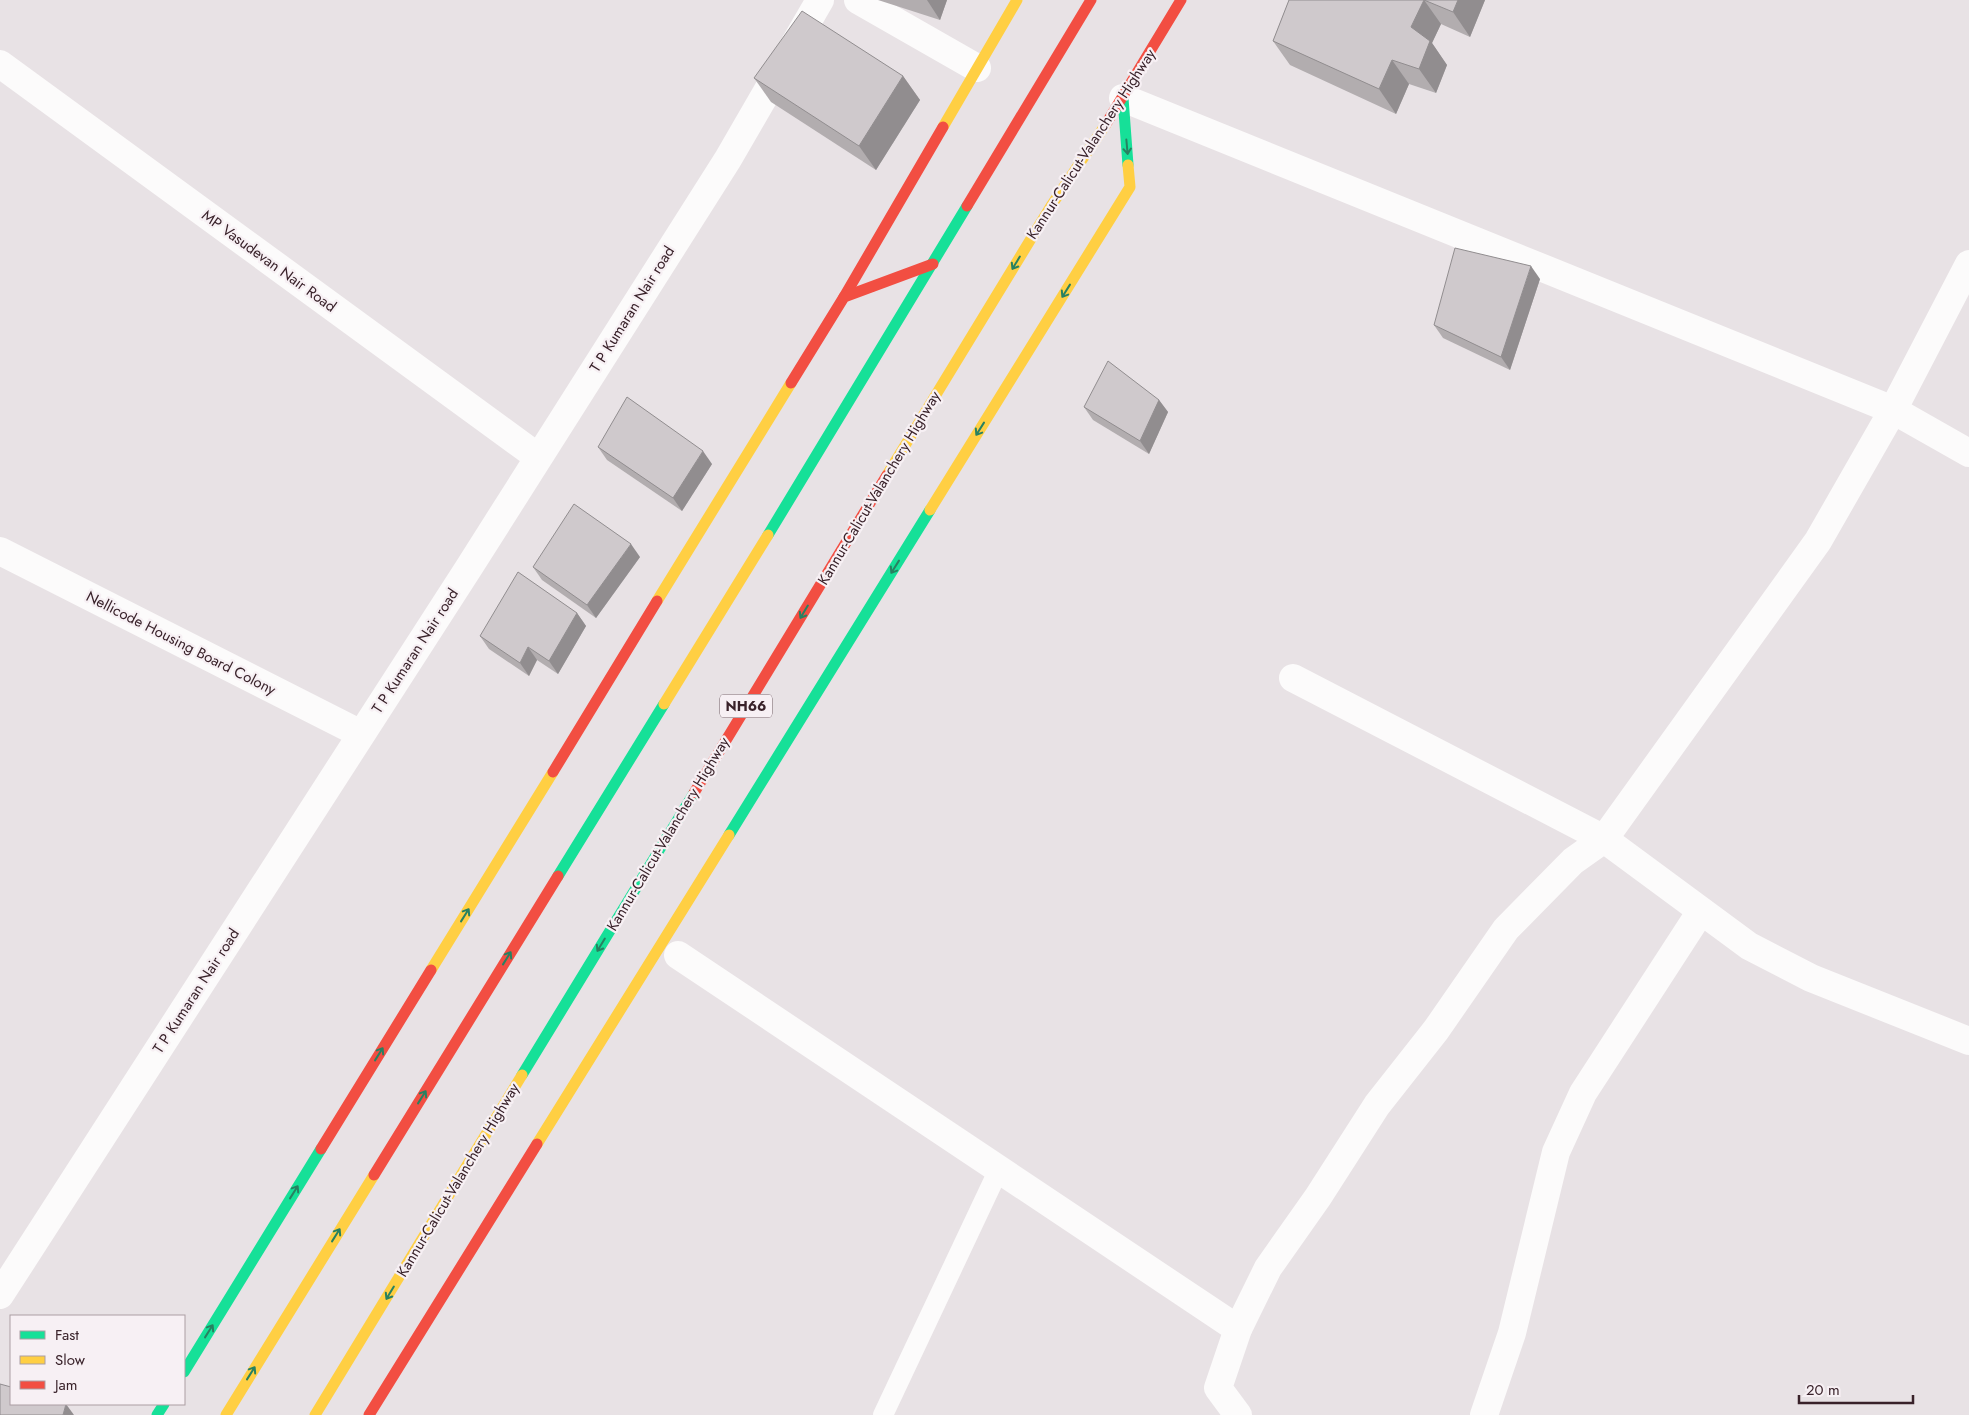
<svg xmlns="http://www.w3.org/2000/svg" width="1969" height="1415" font-family="Jost,sans-serif">
<style>
.lines{fill:none;stroke-linecap:round;stroke-linejoin:round}
.lane{stroke:#fcfbfb;stroke-width:20}
.street{stroke:#fcfbfb;stroke-width:28}
.fast{stroke:#16e098;stroke-width:11}
.slow{stroke:#ffcf43;stroke-width:11}
.jam{stroke:#f24e42;stroke-width:11}
.wall{fill:#b2adaf}
.shaded-wall{fill:#918d8f}
.building{fill:#cfc9cc;stroke:#918d8f}
.oneway{stroke:#288161}
.labels{text-anchor:middle;stroke-width:4.5;stroke-linejoin:round;paint-order:stroke}
.shield{fill:#f7f0f4;stroke:#726067;stroke-width:1}
.shield-label{font-size:14px;font-weight:bold;fill:#39222a}
.street-label{font-size:15px;fill:#39222a;stroke:#f7f0f4}
</style>
<rect width="100%" height="100%" fill="#e8e2e5"/>
<g class="lines">
<path class="lane" d="M883 1415 999 1169"/>
<g class="street">
<path d="M858 0 977 68"/>
<path d="M0 64 538 457"/>
<path d="M1123 98 1893 410 1969 453"/>
<path d="M0 551 361 734"/>
<path d="M1293 678 1604 839 1749 946 1811 978 1969 1041"/>
<path d="M678 955 1238 1329"/>
<path d="M0 1295 468 569 728 159 820 0"/>
<path d="M1238 1415 1218 1388 1238 1329 1268 1268 1318 1197 1377 1105 1436 1030 1506 929 1573 861 1604 839 1818 541 1893 410 1969 264"/>
<path d="M1484 1415 1512 1333 1556 1152 1583 1093 1701 911"/>
</g>
<g class="fast">
<path d="M1123 98 1128 165"/>
<path d="M768 535 967 206"/>
<path d="M729 835 930 510"/>
<path d="M558 876 664 704"/>
<path d="M522 1075 694 793"/>
<path d="M184 1372 321 1149"/>
<path d="M157 1415 164 1404"/>
</g>
<g class="slow">
<path d="M943 127 1017 0"/>
<path d="M887 475 1051 206 1106 124"/>
<path d="M930 510 1130 187 1128 165"/>
<path d="M657 601 791 383"/>
<path d="M664 704 768 535"/>
<path d="M431 970 553 772"/>
<path d="M537 1144 729 835"/>
<path d="M226 1415 374 1175"/>
<path d="M315 1415 522 1075"/>
</g>
<g class="jam">
<path d="M1106 124 1181 0"/>
<path d="M967 206 1091 0"/>
<path d="M844 297 943 127"/>
<path d="M791 383 844 297 933 264"/>
<path d="M553 772 657 601"/>
<path d="M694 793 887 475"/>
<path d="M321 1149 431 970"/>
<path d="M374 1175 558 876"/>
<path d="M369 1415 537 1144"/>
</g>
</g>
<g class="wall">
<path d="M878 0H947L940 20Z"/>
<path d="M1289 0H1485L1470 37 1441 24 1432 43 1447 65 1436 93 1409 84 1396 114 1290 65 1273 41Z"/>
<path d="M903 76 920 100 876 170 771 102 754 78Z"/>
<path d="M1540 279 1510 370 1443 338 1434 325Z"/>
<path d="M1159 400 1168 412 1149 454 1093 420 1084 407Z"/>
<path d="M598 447 712 464 682 511 607 460Z"/>
<path d="M640 557 596 618 542 580 533 567Z"/>
<path d="M577 613 586 626 558 674 537 660 529 676 489 649 480 636Z"/>
</g>
<g class="shaded-wall">
<path d="M927 0H947L940 20Z"/>
<path d="M1424 0 1441 24 1432 43 1447 65 1436 93 1419 69 1411 27Z"/>
<path d="M1458 0H1485L1470 37 1453 12Z"/>
<path d="M1392 60 1409 84 1396 114 1379 89Z"/>
<path d="M903 76 920 100 876 170 859 146Z"/>
<path d="M1531 266 1540 279 1510 370 1501 357Z"/>
<path d="M1159 400 1168 412 1149 454 1140 441Z"/>
<path d="M703 451 712 464 682 511 673 498Z"/>
<path d="M631 544 640 557 596 618 587 605Z"/>
<path d="M577 613 586 626 558 674 549 661Z"/>
<path d="M528 647 537 660 529 676 520 663Z"/>
<path d="M66 1404 74 1415H63Z"/>
</g>
<g class="building">
<path d="M1289 0H1424L1411 27 1430 41 1419 69 1392 60 1379 89 1273 41Z"/>
<path d="M1424 0H1458L1453 12Z"/>
<path d="M802 11 903 76 859 146 754 78Z"/>
<path d="M1455 248 1531 266 1501 357 1434 325Z"/>
<path d="M1108 361 1159 400 1140 441 1084 407Z"/>
<path d="M627 397 703 451 673 498 598 447Z"/>
<path d="M574 504 631 544 587 605 533 567Z"/>
<path d="M518 572 577 613 549 661 528 647 520 663 480 636Z"/>
<path d="M0 1384 11 1387V1404H66L63 1415H0Z"/>
</g>
<defs><path id="oneway-shaft" d="M-6 0H5M1.5-3L5.5 0L1.5 3" fill="none" stroke-width="1.6" stroke-linecap="round" stroke-linejoin="round" transform="scale(1.25)"/></defs>
<g class="oneway">
<use href="#oneway-shaft" transform="translate(1127 147) rotate(85)"/>
<use href="#oneway-shaft" transform="translate(1016 263) rotate(121)"/>
<use href="#oneway-shaft" transform="translate(1066 291) rotate(122)"/>
<use href="#oneway-shaft" transform="translate(980 429) rotate(122)"/>
<use href="#oneway-shaft" transform="translate(895 567) rotate(122)"/>
<use href="#oneway-shaft" transform="translate(804 612) rotate(121)"/>
<use href="#oneway-shaft" transform="translate(465 915) rotate(-58)"/>
<use href="#oneway-shaft" transform="translate(601 945) rotate(121)"/>
<use href="#oneway-shaft" transform="translate(507 958) rotate(-58)"/>
<use href="#oneway-shaft" transform="translate(379 1054) rotate(-58)"/>
<use href="#oneway-shaft" transform="translate(422 1097) rotate(-58)"/>
<use href="#oneway-shaft" transform="translate(294 1192) rotate(-58)"/>
<use href="#oneway-shaft" transform="translate(336 1235) rotate(-58)"/>
<use href="#oneway-shaft" transform="translate(390 1293) rotate(121)"/>
<use href="#oneway-shaft" transform="translate(209 1331) rotate(-58)"/>
<use href="#oneway-shaft" transform="translate(251 1373) rotate(-58)"/>
</g>
<g class="labels">
<rect class="shield" x="720" y="694.5" width="52" height="23" rx="4"/>
<g class="shield-label">
<text x="746" y="711">NH66</text>
</g>
<g class="street-label">
<text transform="translate(1091 144) rotate(-57)" y="5">Kannur-Calicut-Valanchery Highway</text>
<text transform="translate(269 261) rotate(36)" y="5">MP Vasudevan Nair Road</text>
<text transform="translate(632 309) rotate(-58)" y="5">T P Kumaran Nair road</text>
<text transform="translate(879 488) rotate(-59)" y="5">Kannur-Calicut-Valanchery Highway</text>
<text transform="translate(181 643) rotate(27)" y="5">Nellicode Housing Board Colony</text>
<text transform="translate(415 651) rotate(-57)" y="5">T P Kumaran Nair road</text>
<text transform="translate(668 834) rotate(-59)" y="5">Kannur-Calicut-Valanchery Highway</text>
<text transform="translate(196 991) rotate(-57)" y="5">T P Kumaran Nair road</text>
<text transform="translate(458 1180) rotate(-59)" y="5">Kannur-Calicut-Valanchery Highway</text>
</g>
</g>
<rect x="10" y="1315" width="175" height="90" fill="#f7f0f4" stroke="#ab9ea3"/>
<rect x="20" y="1331" width="25" height="8" fill="#16e098" stroke="#ab9ea3"/>
<text x="55" y="1340" font-size="15" fill="#39222a">Fast</text>
<rect x="20" y="1356" width="25" height="8" fill="#ffcf43" stroke="#ab9ea3"/>
<text x="55" y="1365" font-size="15" fill="#39222a">Slow</text>
<rect x="20" y="1381" width="25" height="8" fill="#f24e42" stroke="#ab9ea3"/>
<text x="55" y="1390" font-size="15" fill="#39222a">Jam</text>
<path d="M1799 1395v8h114v-8" fill="none" stroke="#39222a" stroke-width="2.5"/>
<text x="1806" y="1395" font-size="15" fill="#39222a" stroke="#f7f0f4" stroke-width="4" paint-order="stroke">20 m</text>
</svg>
